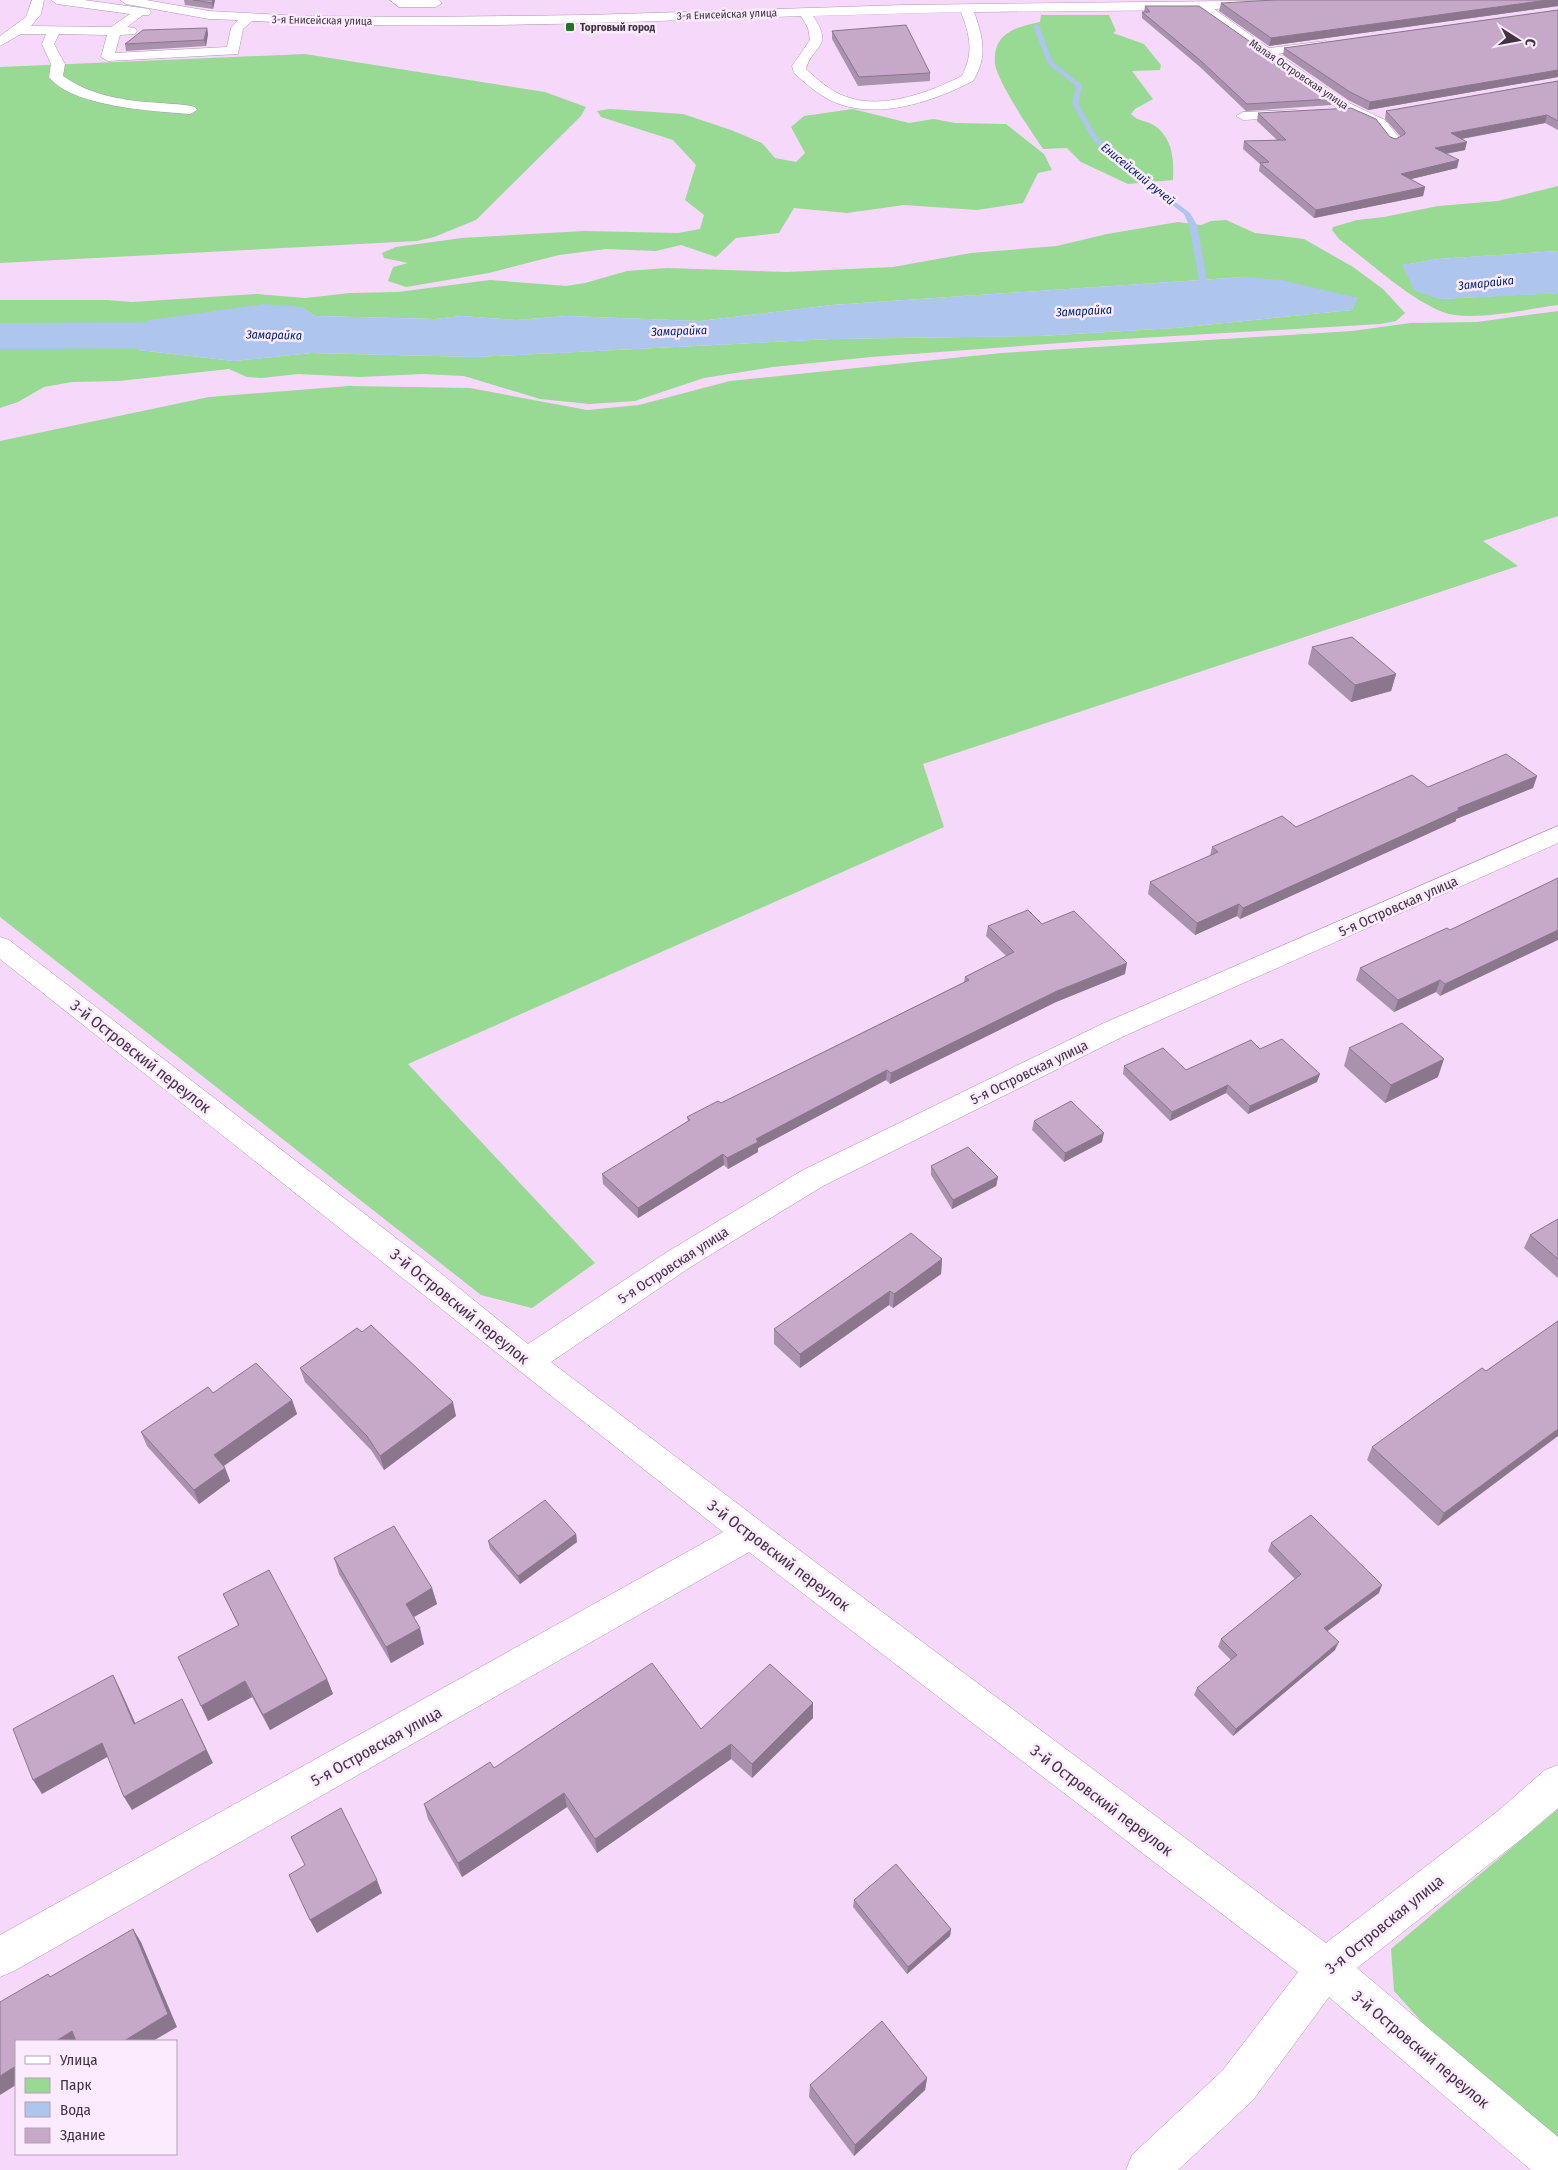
<svg xmlns="http://www.w3.org/2000/svg" width="1558" height="2170" font-family="'Fira Sans Condensed',sans-serif">
<style>
.green{fill:#98d993;fill-rule:evenodd}
.water{fill:#aec5ee}
.lines{fill:none;stroke-linecap:round;stroke-linejoin:round}
.stream{fill:#aec5ee;fill-rule:evenodd}
.river{fill:#aec5ee;fill-rule:evenodd}
.minor-casing{stroke:#b194b4;stroke-width:1}
.minor{fill:#fff;fill-rule:evenodd}
.wall{fill:#aa91ad}
.shaded-wall{fill:#8b768d}
.building{fill:#c6a9c9;stroke:#8b768d}
.poi-dot{fill:#217520;stroke:#fceafe;stroke-width:2}
.labels{text-anchor:middle;stroke-width:5;stroke-linejoin:round;paint-order:stroke}
.far-street-label{font-size:11px;fill:#403441;stroke:#fceafe}
.far-poi-label{font-size:11px;font-weight:bold;fill:#403441;stroke:#fceafe;text-anchor:start}
.far-water-label{font-size:12px;font-style:italic;fill:#01247b;stroke:#fceafe}
.street-label{font-size:14px;fill:#403441;stroke:#fceafe}
.near-street-label{font-size:16px;fill:#403441;stroke:#fceafe}
</style>
<rect width="100%" height="100%" fill="#f6d8fa"/>
<g class="green">
<path d="M1041 15H1109L1116 31 1113 33 1144 44 1161 65 1160 70 1132 71 1153 99 1135 109 1131 114C1138 122 1147 120 1155 126 1173 139 1174 160 1173 180L1128 184 1081 162 1067 148 1043 149C1031 131 998 83 995 64 994 54 996 43 1004 36 1013 27 1028 25 1040 22Z"/>
<path d="M305 54 545 92 586 107 581 116 476 220 434 237 417 241 0 263V67Z"/>
<path d="M610 109 683 114 731 130 762 143 775 158 796 162 805 153 791 127 804 116 853 109 909 123 934 119 955 123 1006 124 1044 154 1052 170 1038 173 1023 203 977 210 904 205 847 213 794 208 779 233 736 238 716 257 681 245 656 251 606 249 559 255 489 273 406 287 388 281 393 267 408 263 384 258 382 253 396 247 462 238 584 231 678 233 700 229 704 215 685 200 696 165 673 140 601 117 597 111Z"/>
<path d="M1558 186V251L1438 259 1403 265 1439 299 1558 293V305C1527 309 1485 319 1454 315 1421 310 1367 260 1339 239L1332 230 1333 227 1357 220 1384 217 1438 206 1498 201Z"/>
<path d="M1226 220 1255 233 1304 239 1353 267 1383 289 1405 313 1396 321 1380 324 1088 341 871 357 773 367 704 378 635 401 590 404 540 399 464 376 422 374 360 377 298 374 262 378 247 377 229 369 119 381 72 382 44 387 18 402 0 408V300H107L132 302 256 294 305 298 350 293 398 292 490 280 566 286 585 283 627 271 667 268 787 272 893 267 971 253 1057 246 1107 234 1178 222 1201 225 1211 221ZM1244 277 1357 298 1352 310 1175 328 1040 336 831 339 476 357 311 353 234 361 138 350 301 307 315 316 435 319 461 316 516 320 567 316 700 321 832 305Z"/>
<path d="M1558 311V516L1483 541 1518 566 923 764 944 827 408 1064 595 1263 532 1308 481 1295 0 917V441L209 397 349 386 470 388 587 410 639 405 730 381 1002 353 1352 331 1411 323 1477 322Z"/>
<path d="M1558 1809V2137L1431 2032 1394 1991 1391 1949Z"/>
</g>
<g class="water">
<path d="M1558 251V293L1547 294 1439 299 1415 291 1402 265 1438 259Z"/>
<path d="M1244 277 1282 280 1358 298 1352 310 1175 328 1040 336 831 339 476 357 311 353 234 361 138 350 129 334 150 320 263 304 301 307 315 316 435 319 461 316 516 320 567 316 700 321 832 305Z"/>
</g>
<g class="lines">
<path class="stream" d="M1036 24 1039 26 1053 62 1082 85 1078 104 1098 138 1137 173 1190 213 1197 225 1207 280 1202 298 1195 296 1199 280 1189 225 1184 214 1133 175 1093 140 1072 104 1076 86 1048 64 1033 26Z"/>
<path class="river" d="M230 322 246 326 252 335 246 344 230 348 0 349V323Z"/>
<defs>
<g id="minor">
<path d="M32 0H44L41 14 31 26 111 27 130 14 57 4 51 0H84L149 9 151 12 149 15H143L127 27 135 28 137 31 135 34 120 35 115 53 227 47 231 28 238 20 209 19 126 4 120 0H146L209 11 301 16 420 17 588 15 904 5 1306 0 1300 4 1214 9 1269 48 1326 41 1327 44 1326 47 1278 54 1347 102 1385 120 1402 141 1400 144H1390L1375 126 1337 108 1199 10 974 12C983 37 988 57 973 81 934 101 882 119 839 104 822 98 807 85 794 73L792 66 810 40 808 28 801 16C618 22 435 31 252 21L243 29 238 54 108 61 101 57 107 35 59 34 54 44 65 64 63 76C91 96 126 101 160 103 171 104 184 104 195 107L197 110 190 114C154 111 72 107 49 77L51 64 42 44 46 34H21L0 46V36L26 17ZM961 12C970 36 974 52 962 76 930 92 883 110 847 97 831 92 818 80 806 69 812 45 835 48 813 16Z"/>
<path d="M390 0H439L442 3 436 7H399Z"/>
<path d="M1295 110 1300 111 1302 114 1300 117 1243 120 1236 116 1243 112Z"/>
<path d="M1558 826V843L1122 1037 823 1186 689 1268 551 1362 763 1523 1326 1943 1498 1811 1545 1770 1558 1765V1808L1524 1837 1357 1968 1558 2137V2170H1531L1329 1997 1253 2100 1178 2170H1126L1132 2155 1223 2070 1298 1972 749 1552 14 1971 0 1977V1935L723 1532 0 959V937L9 940 422 1258 528 1344 667 1252 803 1170 1104 1023Z"/>
</g>
</defs>
<use href="#minor" class="minor-casing"/>
<use href="#minor" class="minor"/>
</g>
<g class="wall">
<path d="M184 0H215L213 9 185 5Z"/>
<path d="M1558 0V6L1269 46 1219 11 1221 3Z"/>
<path d="M1145 6 1332 99 1331 105 1246 111 1200 67 1142 18V12H1144Z"/>
<path d="M1558 10V77L1368 110 1348 100 1283 55 1284 48Z"/>
<path d="M207 28 208 34 206 46 126 51 125 44Z"/>
<path d="M832 31 930 73V81L858 86 832 39Z"/>
<path d="M1558 81V130L1545 123 1462 139 1465 150 1446 154 1457 168 1411 179 1425 187 1423 196 1314 218 1259 171 1260 164 1243 149 1244 141 1277 140 1257 121 1258 113 1396 139 1401 137 1385 119 1386 111Z"/>
<path d="M1312 647 1396 674 1391 691 1351 702 1308 664Z"/>
<path d="M1537 776 1533 788 1456 819V821L1240 919 1237 916 1195 935 1148 894 1150 882 1210 856 1212 847 1296 827 1428 787Z"/>
<path d="M1558 878 1440 996 1436 992 1394 1012 1356 980 1360 968 1450 930Z"/>
<path d="M1042 924 1125 974 1056 1002 890 1084 886 1080 758 1148V1152L728 1169 724 1165 638 1218 603 1184 602 1174 688 1121 687 1117 721 1103 964 982 965 977 1006 956 986 936 988 926Z"/>
<path d="M1349 1048 1438 1077 1385 1103 1344 1066Z"/>
<path d="M1260 1049 1317 1082 1248 1114 1226 1093 1170 1121 1123 1074 1124 1066 1186 1070Z"/>
<path d="M1034 1121 1102 1142 1064 1162 1032 1130Z"/>
<path d="M931 1166 998 1177 996 1186 952 1209 931 1175Z"/>
<path d="M1558 1219V1278L1524 1248 1530 1235Z"/>
<path d="M942 1259 941 1274 893 1308 889 1305 800 1368 774 1344V1329Z"/>
<path d="M1558 1321 1438 1526 1367 1460 1372 1447 1486 1371Z"/>
<path d="M300 1368 456 1416 384 1470 371 1450 305 1382Z"/>
<path d="M213 1393 292 1400 297 1414 224 1466 225 1468 230 1481 199 1504 147 1446 141 1432Z"/>
<path d="M576 1534 577 1542 520 1584 490 1549 488 1541Z"/>
<path d="M1271 1543 1379 1593 1327 1631 1335 1650 1233 1736 1194 1695 1197 1688 1231 1660 1218 1647 1221 1639 1295 1579 1268 1551Z"/>
<path d="M334 1558 432 1588 437 1604 414 1617 424 1644 391 1663 339 1574Z"/>
<path d="M223 1594 327 1679 333 1694 270 1730 252 1697 208 1721 238 1625Z"/>
<path d="M813 1703V1718L752 1778 731 1759 597 1853 567 1807 462 1877 428 1819 424 1804 494 1768 701 1729Z"/>
<path d="M854 1900 951 1929 950 1936 907 1974 853 1907Z"/>
<path d="M927 2078 925 2090 854 2156 809 2097 810 2085Z"/>
</g>
<g class="shaded-wall">
<path d="M213 0H215L213 9 212 3Z"/>
<path d="M1548 0H1558V6L1269 46 1271 38Z"/>
<path d="M207 28 208 34 206 46 204 40Z"/>
<path d="M1558 70V77L1368 110 1370 102Z"/>
<path d="M1547 115 1545 123 1449 141 1451 133Z"/>
<path d="M1467 142 1465 150 1433 156 1435 148Z"/>
<path d="M1459 160 1457 168 1399 182 1401 174Z"/>
<path d="M1425 187 1423 196 1314 218 1316 210Z"/>
<path d="M1396 674 1391 691 1351 702 1355 685Z"/>
<path d="M1537 776 1533 788 1456 819V821L1240 919 1243 908 1458 808Z"/>
<path d="M1239 904 1237 916 1195 935 1197 923Z"/>
<path d="M1558 928V940L1440 996 1445 984Z"/>
<path d="M1127 963 1125 974 1056 1002 890 1084 891 1073 1057 991Z"/>
<path d="M1440 980 1436 992 1394 1012 1398 1000Z"/>
<path d="M1444 1059 1438 1077 1385 1103 1391 1085Z"/>
<path d="M887 1070 886 1080 758 1148V1152L728 1169 727 1158 756 1139Z"/>
<path d="M1320 1074 1317 1082 1248 1114 1250 1106Z"/>
<path d="M1228 1085 1226 1093 1170 1121 1172 1112Z"/>
<path d="M1104 1133 1102 1142 1064 1162 1065 1153Z"/>
<path d="M723 1154 724 1165 638 1218V1208Z"/>
<path d="M998 1177 996 1186 952 1209 953 1200Z"/>
<path d="M942 1259 941 1274 893 1308 894 1294Z"/>
<path d="M890 1291 889 1305 800 1368V1354Z"/>
<path d="M292 1400 297 1414 219 1469 214 1455Z"/>
<path d="M453 1402 456 1416 384 1470 380 1456Z"/>
<path d="M1558 1429V1436L1438 1526 1444 1513Z"/>
<path d="M225 1468 230 1481 199 1504 194 1490Z"/>
<path d="M576 1534 577 1542 520 1584 518 1576Z"/>
<path d="M1382 1585 1379 1593 1321 1636 1324 1628Z"/>
<path d="M432 1588 437 1604 410 1619 406 1604Z"/>
<path d="M420 1628 424 1644 391 1663 386 1647Z"/>
<path d="M1339 1642 1335 1650 1233 1736 1236 1729Z"/>
<path d="M113 1675 120 1689 142 1738 134 1724Z"/>
<path d="M327 1679 333 1694 270 1730 263 1715Z"/>
<path d="M245 1681 252 1697 208 1721 201 1706Z"/>
<path d="M182 1699 213 1763 132 1810 124 1797Z"/>
<path d="M813 1703V1718L752 1778V1764Z"/>
<path d="M102 1743 109 1756 42 1794 33 1780Z"/>
<path d="M731 1744V1759L597 1853 595 1839Z"/>
<path d="M564 1793 567 1807 462 1877 458 1863Z"/>
<path d="M377 1880 382 1893 317 1933 310 1920Z"/>
<path d="M133 1929 141 1942 177 2027 153 2041H124Z"/>
<path d="M951 1929 950 1936 907 1974 908 1967Z"/>
<path d="M72 2031 80 2041H56Z"/>
<path d="M16 2066V2085L0 2095V2076Z"/>
<path d="M927 2078 925 2090 854 2156 855 2145Z"/>
</g>
<g class="building">
<path d="M193 0H213L212 3Z"/>
<path d="M1275 0H1548L1271 38 1221 3Z"/>
<path d="M1145 6H1199L1332 99 1247 104 1201 61 1142 12H1150Z"/>
<path d="M1558 10V70L1370 102 1350 92 1284 48Z"/>
<path d="M906 25 930 73 859 77 832 31Z"/>
<path d="M207 28 204 40 125 44 143 30Z"/>
<path d="M1558 81V121L1547 115 1451 133 1467 142 1435 148 1459 160 1401 174 1425 187 1316 210 1260 163 1269 162 1244 141 1286 140 1258 113 1351 108 1376 119 1390 137 1396 139 1405 134V132L1386 111Z"/>
<path d="M1352 637 1396 674 1355 685 1312 647Z"/>
<path d="M1506 754 1537 776 1458 808 1459 810 1243 908 1239 904 1197 923 1150 882 1218 852 1212 847 1282 816 1296 827 1412 775 1428 787Z"/>
<path d="M1558 878V930L1445 984 1440 980 1398 1000 1360 968 1447 928 1450 930Z"/>
<path d="M1028 910 1042 924 1074 911 1127 963 1057 991 891 1073 887 1070 756 1139 758 1142 727 1158 723 1154 638 1208 602 1174 690 1120 687 1117 718 1101 721 1103 969 980 965 977 1014 952 988 926Z"/>
<path d="M1402 1023 1444 1059 1391 1085 1349 1048Z"/>
<path d="M1282 1039 1320 1074 1250 1106 1228 1085 1172 1112 1124 1066 1163 1048 1186 1070 1251 1040 1260 1049Z"/>
<path d="M1071 1101 1104 1133 1065 1153 1034 1121Z"/>
<path d="M968 1147 998 1177 953 1200 931 1166Z"/>
<path d="M1558 1219V1259L1530 1235Z"/>
<path d="M911 1233 942 1259 894 1294 890 1291 800 1354 774 1329Z"/>
<path d="M1558 1321V1429L1444 1513 1372 1447 1482 1368 1486 1371Z"/>
<path d="M371 1325 453 1402 380 1456 367 1436 300 1368 357 1328 362 1332Z"/>
<path d="M256 1363 292 1400 214 1455 225 1468 194 1490 141 1432 208 1387 213 1393Z"/>
<path d="M545 1500 576 1534 518 1576 488 1541Z"/>
<path d="M1311 1515 1382 1585 1324 1628 1339 1642 1236 1729 1197 1688 1237 1655 1221 1639 1301 1574 1271 1543Z"/>
<path d="M394 1526 432 1588 406 1604 420 1628 386 1647 334 1558Z"/>
<path d="M269 1570 327 1679 263 1715 245 1681 201 1706 178 1657 239 1625 223 1594Z"/>
<path d="M652 1663 701 1729 770 1664 813 1703 752 1764 731 1744 595 1839 564 1793 458 1863 424 1804 490 1762 494 1768Z"/>
<path d="M113 1675 134 1724 182 1699 206 1750 124 1797 102 1743 33 1780 13 1729Z"/>
<path d="M341 1808 377 1880 310 1920 289 1875 305 1865 291 1837Z"/>
<path d="M896 1864 951 1929 908 1967 854 1900Z"/>
<path d="M133 1929 168 2014 124 2041H76L72 2031 56 2041H16V2066L0 2076V2002L48 1974 50 1977Z"/>
<path d="M882 2021 927 2078 855 2145 810 2085Z"/>
</g>
<rect class="poi-dot" x="565" y="22" width="10" height="10" rx="2.5"/>
<g class="labels">
<g class="far-street-label">
<text transform="translate(727 14) rotate(-2)" y="4">3-я Енисейская улица</text>
<text transform="translate(322 20) rotate(1)" y="4">3-я Енисейская улица</text>
<text transform="translate(1299 74) rotate(34)" y="4">Малая Островская улица</text>
</g>
<g class="far-poi-label">
<text x="580" y="31">Торговый город</text>
</g>
<g class="far-water-label">
<text transform="translate(1138 174) rotate(39)" y="4">Енисейский ручей</text>
<text transform="translate(1486 283) rotate(-6)" y="4">Замарайка</text>
<text transform="translate(1084 311) rotate(-3)" y="4">Замарайка</text>
<text transform="translate(679 331) rotate(-2)" y="4">Замарайка</text>
<text transform="translate(274 335) rotate(1)" y="4">Замарайка</text>
</g>
<g class="street-label">
<text transform="translate(1398 906) rotate(-24)" y="5">5-я Островская улица</text>
<text transform="translate(1029 1072) rotate(-26)" y="5">5-я Островская улица</text>
<text transform="translate(673 1265) rotate(-33)" y="5">5-я Островская улица</text>
</g>
<g class="near-street-label">
<text transform="translate(141 1056) rotate(38)" y="6">3-й Островский переулок</text>
<text transform="translate(460 1306) rotate(39)" y="6">3-й Островский переулок</text>
<text transform="translate(779 1555) rotate(37)" y="6">3-й Островский переулок</text>
<text transform="translate(376 1746) rotate(-29)" y="6">5-я Островская улица</text>
<text transform="translate(1102 1800) rotate(37)" y="6">3-й Островский переулок</text>
<text transform="translate(1384 1924) rotate(-39)" y="6">3-я Островская улица</text>
<text transform="translate(1421 2049) rotate(40)" y="6">3-й Островский переулок</text>
</g>
</g>
<rect x="15" y="2040" width="162" height="115" fill="#fceafe" stroke="#b1a1b2"/>
<rect x="25" y="2056" width="25" height="8" fill="#ffffff" stroke="#b1a1b2"/>
<text x="60" y="2065" font-size="15" fill="#403441">Улица</text>
<rect x="25" y="2078" width="25" height="15" fill="#98d993" stroke="#b1a1b2"/>
<text x="60" y="2090" font-size="15" fill="#403441">Парк</text>
<rect x="25" y="2102" width="25" height="15" fill="#aec5ee" stroke="#b1a1b2"/>
<text x="60" y="2115" font-size="15" fill="#403441">Вода</text>
<rect x="25" y="2128" width="25" height="15" fill="#c6a9c9" stroke="#b1a1b2"/>
<text x="60" y="2140" font-size="15" fill="#403441">Здание</text>
<g transform="translate(1518 40) rotate(101)" stroke="#fceafe" stroke-width="4" paint-order="stroke">
<path d="M0-4L9 19L0 12L-9 19Z" fill="#403441"/>
<text y="-8" font-size="14" font-weight="bold" text-anchor="middle" fill="#403441">С</text>
</g>
</svg>
